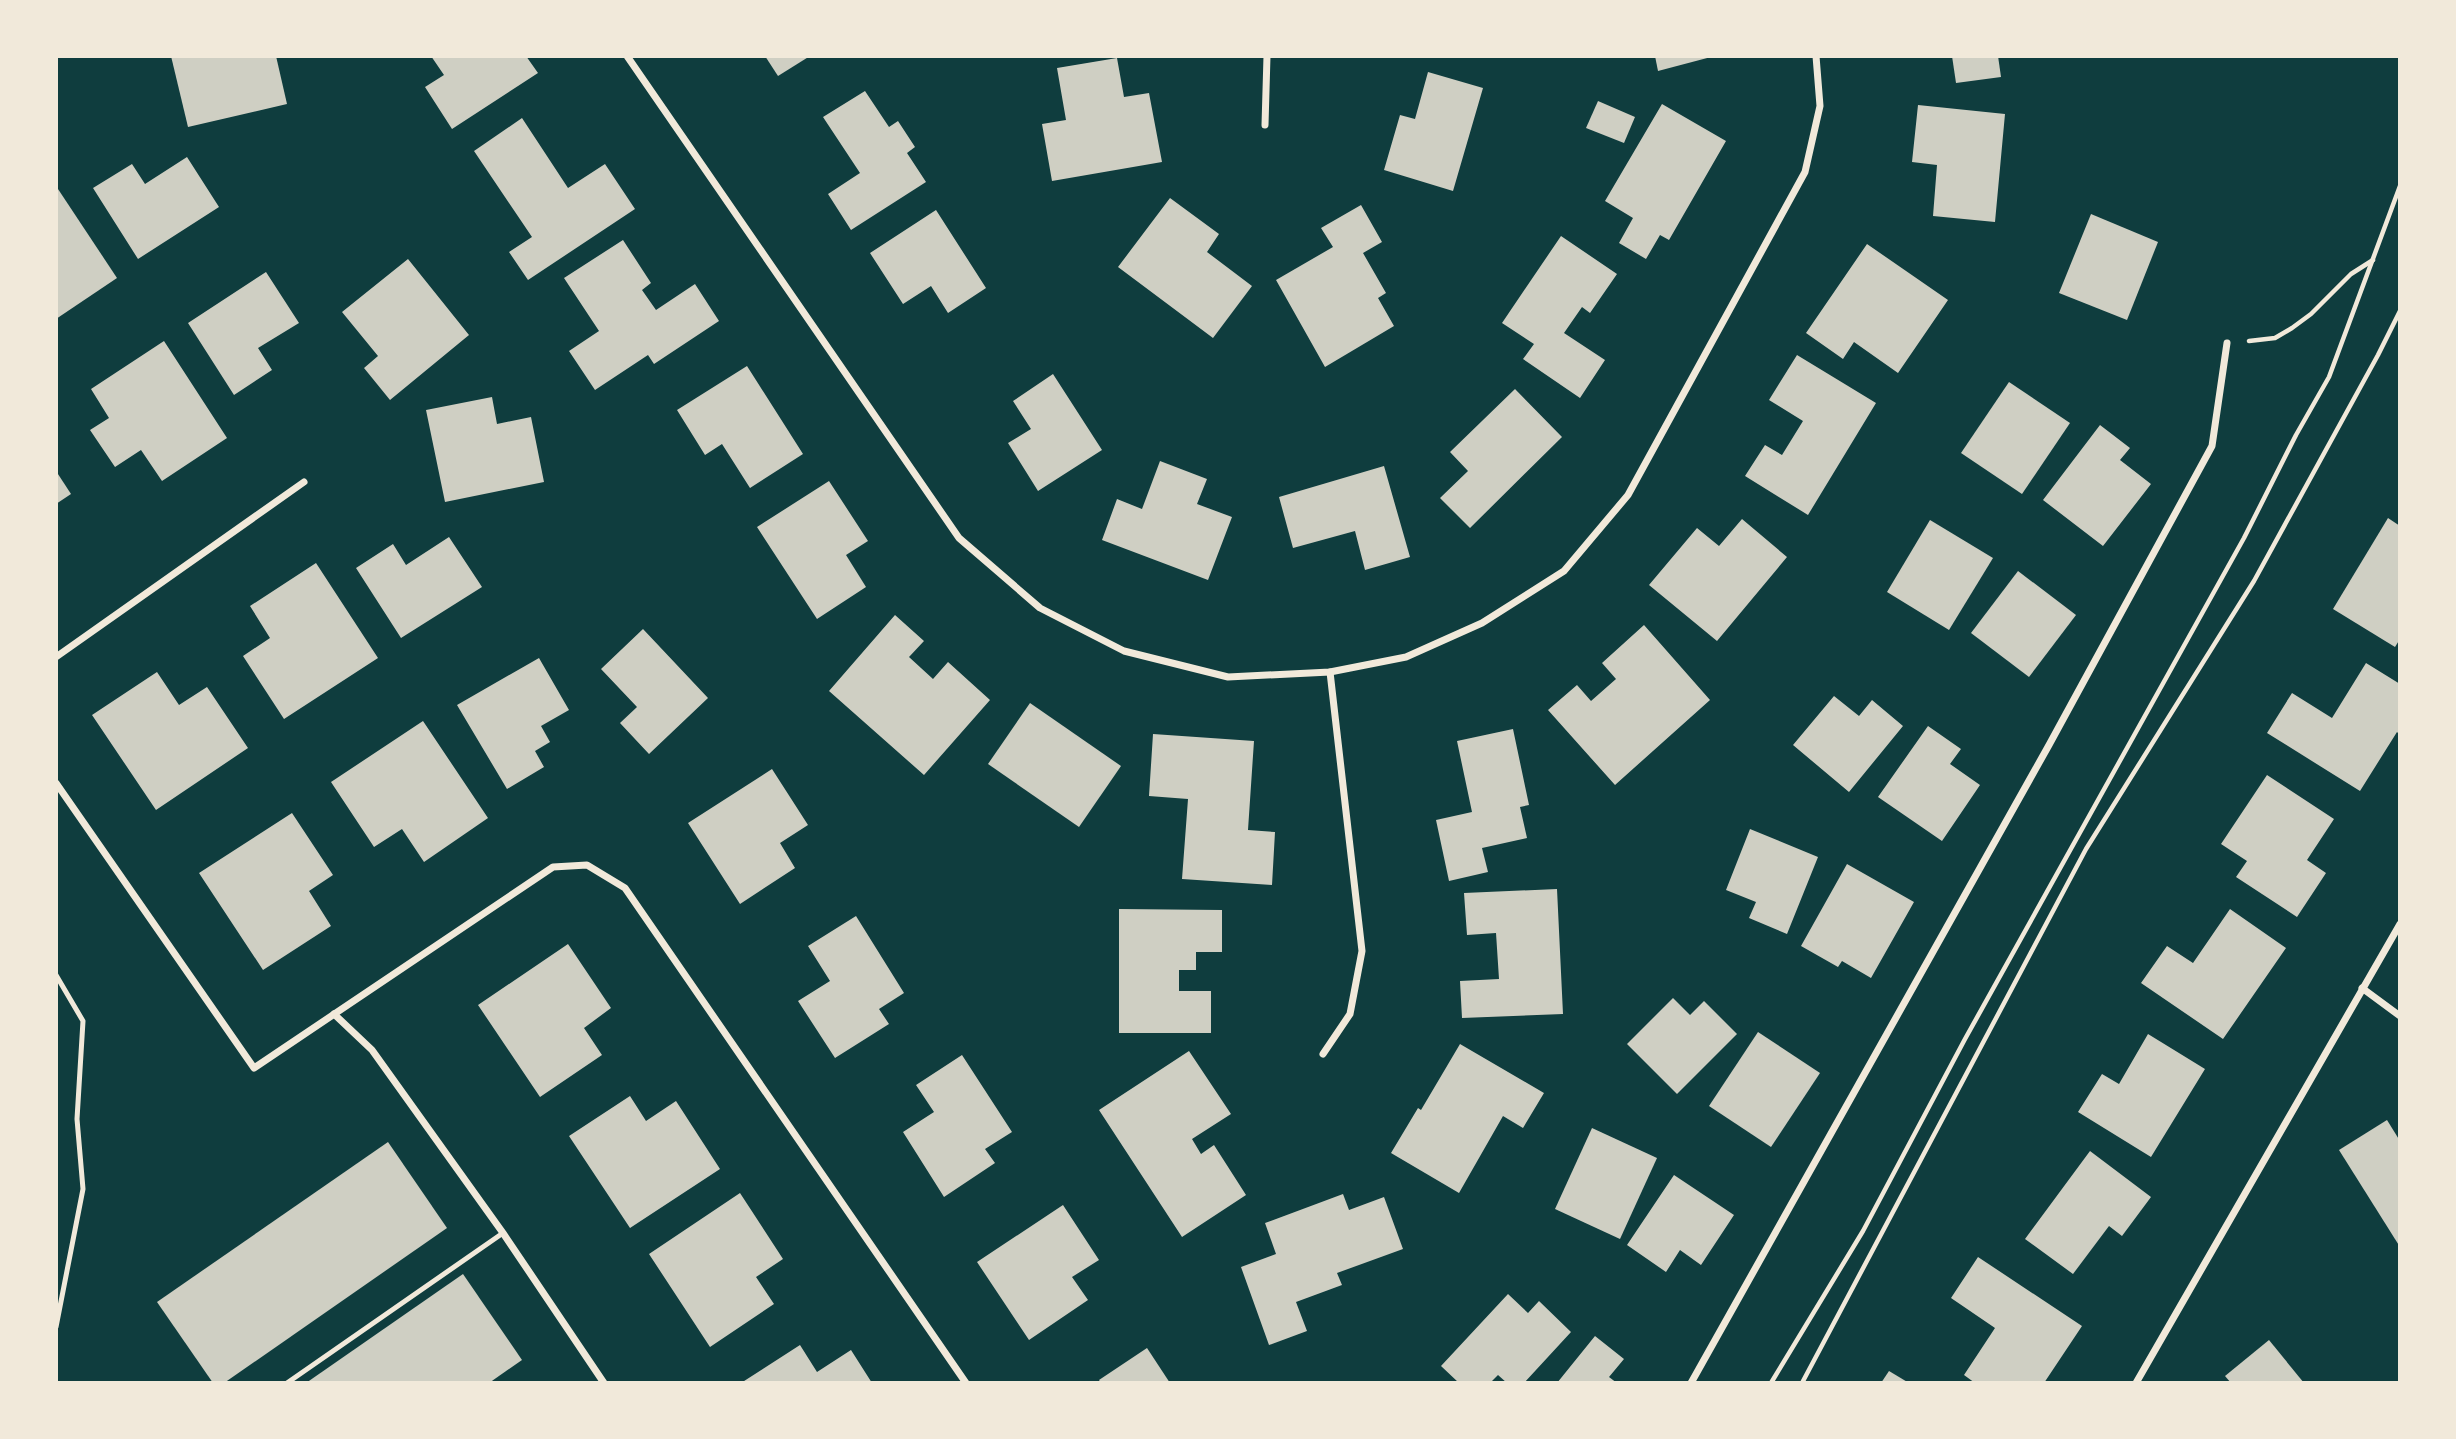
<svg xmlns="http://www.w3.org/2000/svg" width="2456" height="1439" font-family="Bitter,serif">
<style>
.building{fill:#cfcfc3}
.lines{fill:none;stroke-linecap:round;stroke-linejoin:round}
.path{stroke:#f1e9da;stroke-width:4.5}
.service{stroke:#f1e9da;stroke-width:5}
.minor{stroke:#f1e9da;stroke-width:7}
</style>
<rect width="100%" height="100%" fill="#0f3d3e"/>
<g class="building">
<path d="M171 56H276L287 104 188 127Z"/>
<path d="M431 56H526L538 73 452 129 425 87 444 75Z"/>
<path d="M765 56H810L778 76Z"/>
<path d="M1655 56H1711V57L1658 71Z"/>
<path d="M1952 56H1998L2001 77 1956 83Z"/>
<path d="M1117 58 1124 97 1149 93 1162 162 1052 181 1042 124 1066 120 1057 68Z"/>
<path d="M1428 72 1483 88 1453 191 1384 170 1400 115 1415 119Z"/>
<path d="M865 91 889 127 898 121 915 147 907 153 926 182 851 230 828 194 860 173 823 117Z"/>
<path d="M1598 101 1635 117 1624 143 1586 128Z"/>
<path d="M1662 104 1726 141 1669 240 1660 235 1646 259 1619 243 1633 218 1605 201Z"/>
<path d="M1918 105 2005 114 1995 222 1933 216 1937 165 1912 162Z"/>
<path d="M522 118 568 188 605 164 635 209 528 280 509 252 532 237 474 151Z"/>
<path d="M187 157 219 207 138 259 93 188 132 164 145 184Z"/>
<path d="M56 186 117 278 56 319Z"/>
<path d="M1170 198 1219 234 1207 252 1252 286 1213 338 1118 267Z"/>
<path d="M1361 205 1382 242 1363 253 1386 293 1378 298 1394 326 1325 367 1276 280 1333 247 1321 228Z"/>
<path d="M936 210 986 288 948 313 931 286 903 304 870 253Z"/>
<path d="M2091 214 2158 242 2127 320 2059 293Z"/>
<path d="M1561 236 1617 274 1590 313 1582 307 1564 333 1605 360 1580 398 1523 359 1534 344 1502 323Z"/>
<path d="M623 240 651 283 642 290 656 310 695 284 719 321 654 364 648 355 595 390 569 351 599 331 564 278Z"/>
<path d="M1867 244 1948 300 1898 373 1854 342 1843 359 1806 333Z"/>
<path d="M408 259 469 335 390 400 364 368 378 356 342 312Z"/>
<path d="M266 272 299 323 258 348 272 370 234 395 188 323Z"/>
<path d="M164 341 227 438 162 481 141 450 115 467 90 430 109 418 91 389Z"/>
<path d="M1797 355 1876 403 1808 515 1745 476 1765 445 1782 455 1803 421 1769 400Z"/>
<path d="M747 366 803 454 750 488 722 444 705 455 677 410Z"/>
<path d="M1053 374 1102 450 1038 491 1008 443 1031 429 1013 401Z"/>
<path d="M2009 382 2070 423 2022 494 1961 453Z"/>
<path d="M1515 389 1562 437 1470 528 1440 498 1468 471 1450 452Z"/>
<path d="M492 397 497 424 531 417 544 482 445 502 426 410Z"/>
<path d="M2100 425 2130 448 2120 460 2151 484 2103 546 2043 500Z"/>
<path d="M1160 461 1207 479 1197 504 1232 517 1208 580 1102 540 1117 499 1142 509Z"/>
<path d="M1384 466 1410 557 1365 570 1355 531 1293 548 1279 497Z"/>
<path d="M56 471 71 494 56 504Z"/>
<path d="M829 481 868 541 846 555 866 587 817 619 757 527Z"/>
<path d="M2388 518 2400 526V639L2395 647 2333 609Z"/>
<path d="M1742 519 1787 557 1717 641 1649 585 1697 528 1719 546Z"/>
<path d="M1930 520 1993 558 1949 630 1887 592Z"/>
<path d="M449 537 482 587 401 638 356 568 393 544 406 565Z"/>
<path d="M316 563 378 658 284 719 243 656 270 638 250 606Z"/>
<path d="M2018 571 2076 615 2029 677 1971 633Z"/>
<path d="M895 615 924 641 909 657 933 679 948 662 990 700 924 775 829 691Z"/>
<path d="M1644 625 1710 700 1615 785 1548 710 1577 685 1591 701 1616 679 1602 663Z"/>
<path d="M643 629 708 698 649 754 620 723 637 707 601 669Z"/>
<path d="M539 658 569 710 541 726 550 742 535 751 544 767 507 789 457 705Z"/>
<path d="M2366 663 2400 684V735L2397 732 2360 791 2267 733 2292 693 2332 718Z"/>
<path d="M157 672 179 705 207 687 248 748 156 810 92 715Z"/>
<path d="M1834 696 1859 716 1872 700 1903 726 1849 792 1793 745Z"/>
<path d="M1030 703 1121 766 1079 827 988 764Z"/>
<path d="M423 721 488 818 424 862 402 829 374 847 331 782Z"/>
<path d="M1928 726 1961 749 1950 764 1980 785 1942 841 1878 797Z"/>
<path d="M1513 729 1529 805 1520 807 1527 838 1482 848 1488 872 1449 881 1436 820 1472 812 1457 741Z"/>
<path d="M1153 734 1254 741 1248 830 1275 832 1272 885 1182 879 1188 799 1149 796Z"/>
<path d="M772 769 808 825 780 843 795 868 740 904 688 823Z"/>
<path d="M2267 775 2334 819 2307 860 2326 873 2297 917 2236 877 2247 861 2221 844Z"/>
<path d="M292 813 333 875 309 891 331 926 263 970 199 873Z"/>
<path d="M1750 829 1818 857 1787 934 1749 918 1756 902 1726 890Z"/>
<path d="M1847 864 1914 902 1871 978 1842 961 1838 967 1801 946Z"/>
<path d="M1557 889 1563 1014 1462 1018 1460 981 1499 979 1496 933 1467 935 1464 893Z"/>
<path d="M1119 909 1222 910V952H1196V970H1179V991H1211V1033H1119Z"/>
<path d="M2230 909 2286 948 2223 1039 2141 983 2167 946 2193 963Z"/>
<path d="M856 916 904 993 879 1009 889 1024 835 1058 798 1001 830 981 808 946Z"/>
<path d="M568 944 611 1008 584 1028 602 1055 540 1097 478 1005Z"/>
<path d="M1673 998 1690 1015 1704 1001 1737 1034 1677 1094 1627 1044Z"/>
<path d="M1758 1032 1820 1073 1771 1147 1709 1106Z"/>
<path d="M2148 1034 2205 1069 2151 1157 2078 1112 2102 1074 2119 1084Z"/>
<path d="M1460 1044 1544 1093 1523 1128 1503 1116 1459 1193 1391 1153 1418 1108 1421 1110Z"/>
<path d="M1189 1051 1231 1114 1192 1139 1201 1154 1214 1145 1246 1195 1182 1237 1099 1110Z"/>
<path d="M962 1055 1012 1132 985 1149 995 1163 944 1197 903 1132 934 1112 916 1085Z"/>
<path d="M630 1096 646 1121 676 1101 720 1169 630 1228 569 1136Z"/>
<path d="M2387 1120 2400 1141V1247L2339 1150Z"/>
<path d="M1592 1128 1657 1158 1620 1239 1555 1209Z"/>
<path d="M388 1142 447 1228 224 1383H213L157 1302Z"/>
<path d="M2090 1151 2151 1197 2122 1236 2109 1226 2073 1274 2025 1239Z"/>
<path d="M1674 1175 1734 1215 1701 1265 1680 1250 1666 1272 1627 1245Z"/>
<path d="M740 1193 783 1259 756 1277 774 1304 710 1347 649 1254Z"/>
<path d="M1343 1194 1349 1210 1384 1197 1403 1249 1337 1273 1342 1285 1296 1302 1307 1331 1269 1345 1241 1267 1276 1254 1265 1223Z"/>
<path d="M1063 1205 1099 1260 1072 1277 1088 1300 1029 1340 977 1262Z"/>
<path d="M1978 1257 2082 1326 2044 1383H1975L1964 1375 1995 1328 1951 1298Z"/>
<path d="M463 1274 522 1360 489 1383H306Z"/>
<path d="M1508 1294 1528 1313 1539 1301 1571 1332 1524 1383H1507L1498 1375 1490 1383H1459L1441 1366Z"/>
<path d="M1595 1336 1624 1359 1609 1377 1617 1383H1557Z"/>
<path d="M2269 1340 2304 1383H2231L2225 1376Z"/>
<path d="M800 1345 817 1372 851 1350 872 1383H741Z"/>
<path d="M1147 1348 1170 1383H1101L1099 1380Z"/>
<path d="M1889 1371 1909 1383H1881Z"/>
</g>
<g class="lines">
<g class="path">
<path d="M2249 341 2275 338 2292 328 2311 314 2351 274 2373 260"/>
<path d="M1771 1383 1863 1231 1965 1039 2244 538 2296 435 2329 377 2400 186"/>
<path d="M1802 1383 2086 849 2254 581 2378 355 2400 311"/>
</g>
<g class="service">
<path d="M56 975 83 1021 77 1119 83 1189 56 1327"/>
<path d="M287 1383 503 1233"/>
</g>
<g class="minor">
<path d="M627 56 959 538 1040 608 1124 651 1228 677 1330 672 1406 657 1482 623 1564 571 1628 495 1805 172 1820 106 1816 56"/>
<path d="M1265 125 1267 56"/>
<path d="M56 657 304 482"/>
<path d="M56 783 254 1068 553 867 587 865 625 888 966 1383"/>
<path d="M2362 988 2400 1016"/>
<path d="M334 1014 372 1050 503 1233 604 1383"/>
<path d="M1323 1054 1350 1014 1362 951 1330 672"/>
<path d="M1691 1383 2049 745 2212 446 2227 343"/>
<path d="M2136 1383 2400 924"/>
</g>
</g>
<rect width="2456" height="1439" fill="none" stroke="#f1e9da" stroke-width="116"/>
</svg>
